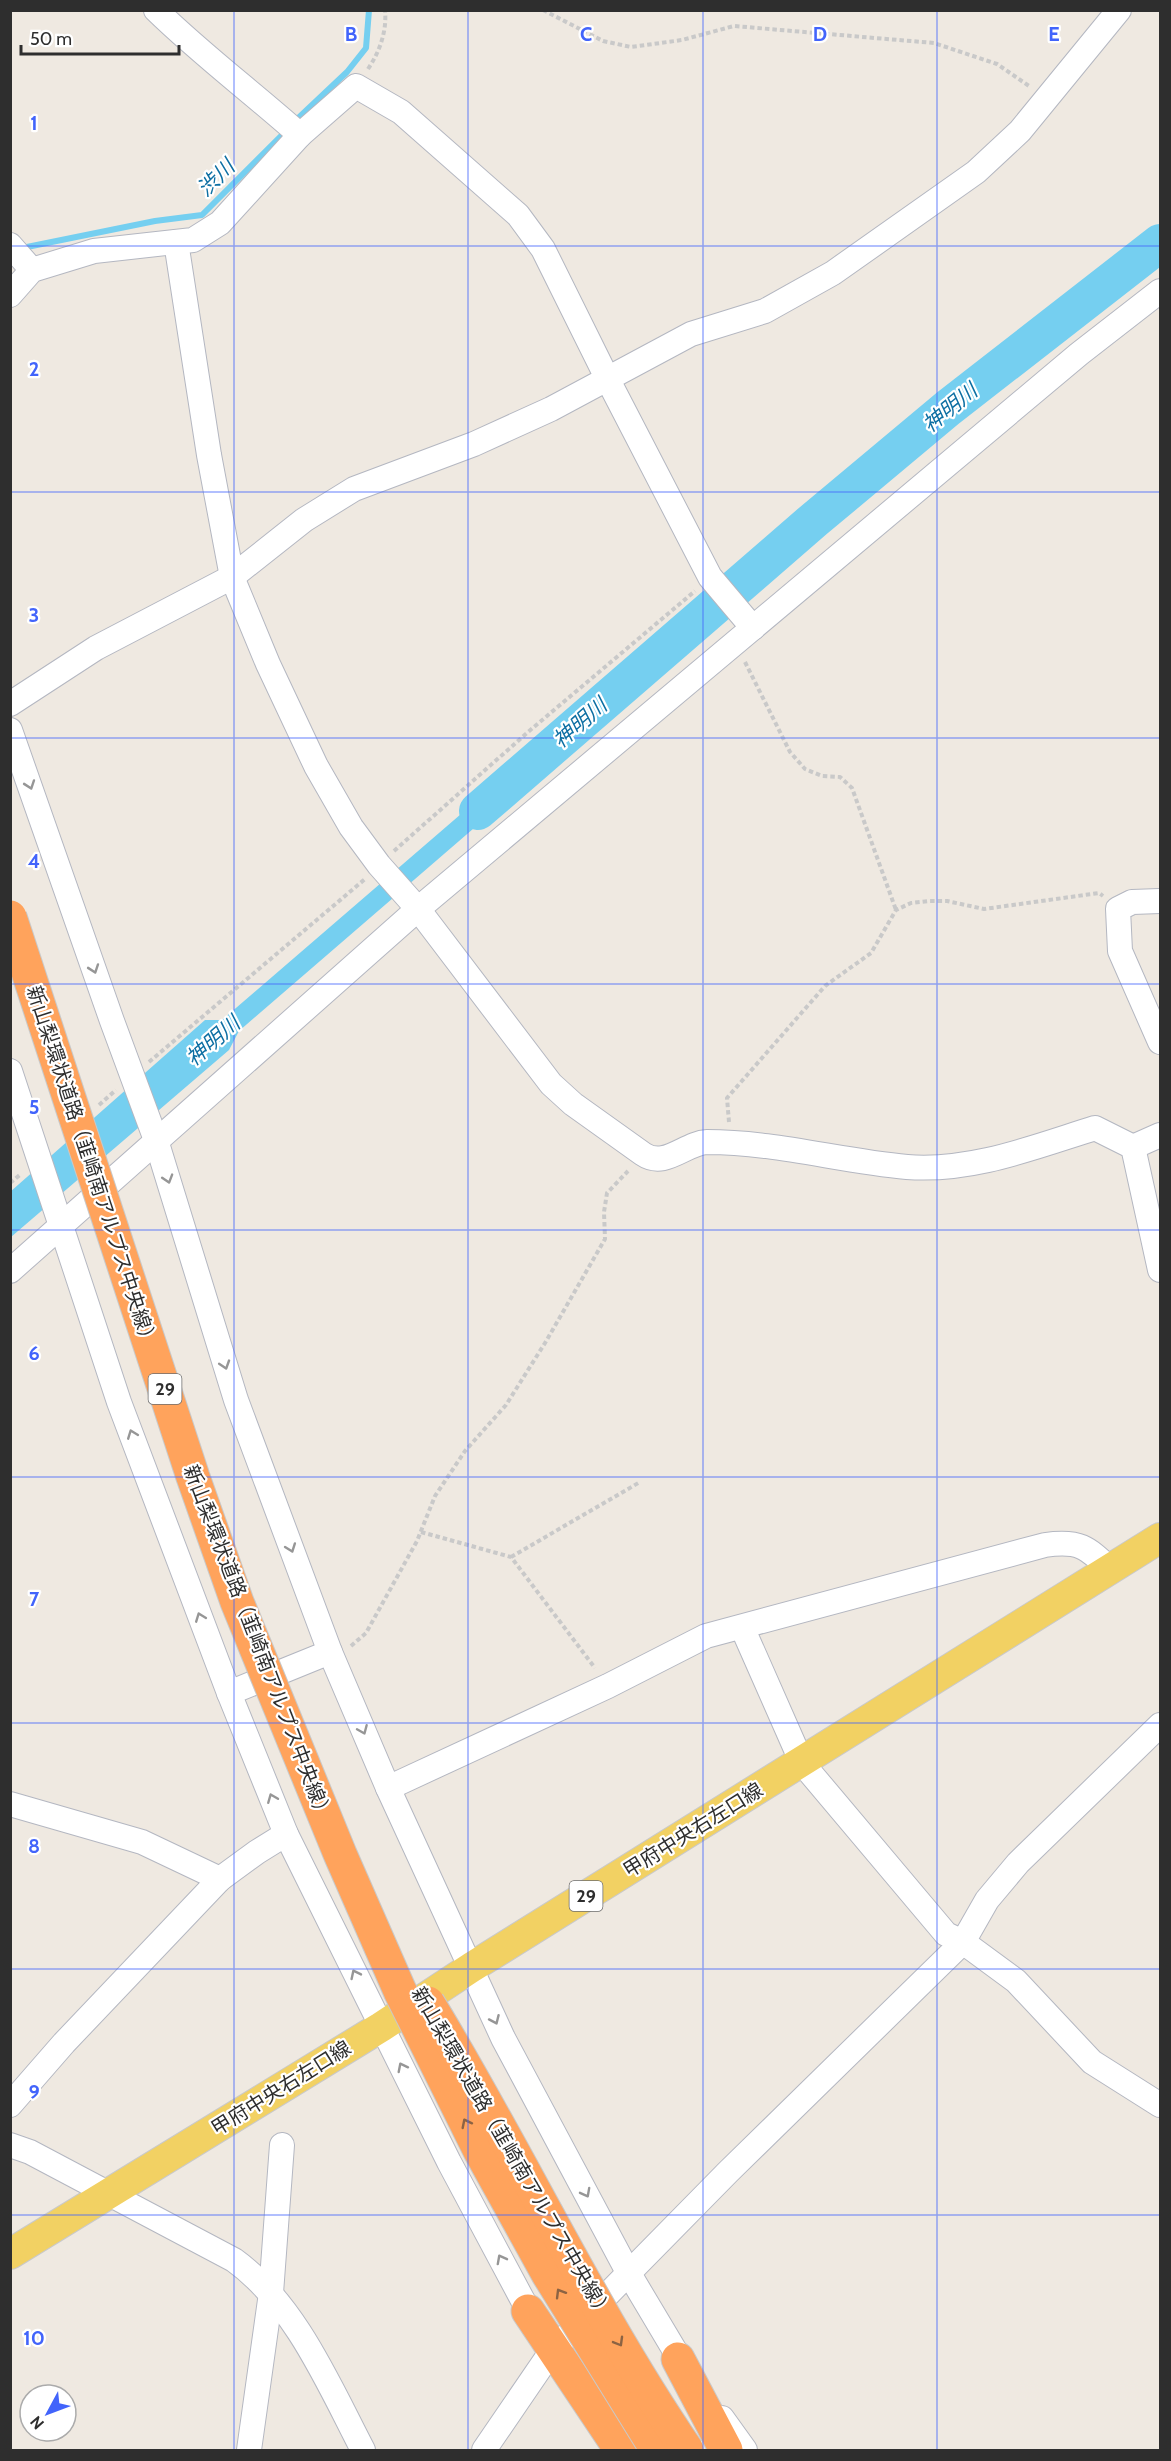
<svg xmlns="http://www.w3.org/2000/svg" width="1171" height="2461" font-family="Cabin,'Noto Sans JP',sans-serif">
<style>
.water{fill:#75cff0}
.lines{fill:none;stroke-linecap:round;stroke-linejoin:round}
.stream{stroke:#75cff0;stroke-width:6}
.river{stroke:#75cff0;stroke-width:38}
.minor-casing{stroke:#b4b7c1;stroke-width:26}
.major-casing{stroke:#c9c9c9;stroke-width:32}
.highway-casing{stroke:#c9c9c9;stroke-width:35}
.path{stroke:#c9c9c9;stroke-width:4;stroke-dasharray:4.5 3;stroke-linecap:butt}
.minor{stroke:#fff;stroke-width:24}
.major{stroke:#f2d163;stroke-width:30}
.highway{stroke:#ffa35c;stroke-width:33}
.highway-bridge-casing{stroke:#c9c9c9;stroke-width:35;stroke-linecap:butt}
.highway-bridge{stroke:#ffa35c;stroke-width:33}
.oneway{stroke:#969696}
.oneway2{stroke:#8c6343}
.grid{fill:none;stroke:#4264fb;stroke-width:1.5;stroke-opacity:0.55}
.labels{text-anchor:middle;stroke-width:4.5;stroke-linejoin:round;paint-order:stroke}
.shield{fill:#fff;stroke:#6d6d6d;stroke-width:1.5}
.shield-label{font-size:18px;font-weight:bold;fill:#2e2e2e}
.street-label{font-size:20px;fill:#2e2e2e;stroke:#fff}
.water-label{font-size:21px;font-style:italic;fill:#0d6fa3;stroke:#fff}
.grid-label{font-size:20px;text-anchor:middle;font-weight:bold;fill:#4264fb;stroke:#fff;stroke-width:4.5;stroke-linejoin:round;paint-order:stroke}
</style>
<rect width="100%" height="100%" fill="#efe9e1"/>
<path class="water" d="M512 770 524 785 239 1031 229 1050 11 1237 10 1192 205 1020H222Z"/>
<g class="lines">
<g class="stream">
<path d="M293 123 347 72 366 48 369 10"/>
<path d="M22 248 155 221 202 215 286 131"/>
</g>
<path class="river" d="M478 811 814 520 948 408 1160 243"/>
<defs>
<g id="minor">
<path d="M156 10C202 55 253 93 300 135"/>
<path d="M176 242 209 455 232 577 268 664 316 766 351 827 379 865 418 909 551 1084 573 1104 643 1154C665 1169 685 1143 707 1142 775 1142 840 1161 907 1167 972 1172 1034 1147 1095 1128L1133 1147 1160 1270"/>
<path d="M10 245 32 270"/>
<path d="M10 295 32 270 94 251 193 240 220 223 300 135 356 86 401 112 518 215 543 249 607 378 710 577 753 628"/>
<path d="M10 704 96 648 232 577 304 520 354 489 474 444 551 409 691 334 765 311 833 273 976 172 1020 131 1119 10"/>
<path d="M10 730 112 1021 156 1140 236 1400 330 1652 388 1788 503 2038 628 2272 687 2371"/>
<path d="M1160 901 1132 902 1118 909 1120 951 1160 1042"/>
<path d="M10 1071 119 1402 229 1693 286 1834 449 2162 536 2325"/>
<path d="M1133 1147 1160 1135"/>
<path d="M10 1271 418 909 1079 354 1160 291"/>
<path d="M742 1627 802 1763 946 1934 963 1942 1016 1981 1092 2062 1160 2105"/>
<path d="M229 1693 330 1652"/>
<path d="M388 1788 608 1686 706 1636 1045 1545C1079 1540 1087 1547 1111 1570"/>
<path d="M10 1804 142 1842 220 1879"/>
<path d="M10 2105 64 2043 220 1879 257 1852 286 1834"/>
<path d="M10 2145 30 2152 234 2260C295 2304 329 2385 363 2450"/>
<path d="M722 2418 745 2450"/>
<path d="M249 2450 271 2293 282 2145"/>
<path d="M484 2450 551 2352 728 2172 963 1942 987 1900 1018 1863 1160 1725"/>
</g>
<path id="major" d="M10 2254 381 2027 472 1967 1160 1538"/>
<g id="highway">
<path d="M528 2311 621 2450"/>
<path d="M678 2359 726 2450"/>
</g>
</defs>
<use href="#minor" class="minor-casing"/>
<use href="#major" class="major-casing"/>
<use href="#highway" class="highway-casing"/>
<g class="path">
<path d="M543 10 603 41 631 47 682 40 734 26 934 43 997 64 1029 86"/>
<path d="M368 69C380 51 387 31 385 10"/>
<path d="M745 662 790 752 805 769 822 776 840 777 852 788 896 910"/>
<path d="M394 851 528 732 695 591"/>
<path d="M149 1062 365 879"/>
<path d="M99 1105 116 1090"/>
<path d="M729 1122 727 1098 825 986 871 953 896 910 911 903 929 901H947L984 909 1099 893 1103 896"/>
<path d="M10 1183 21 1174"/>
<path d="M421 1532 511 1557 595 1668"/>
<path d="M511 1557 640 1482"/>
<path d="M351 1646 366 1633 417 1541 435 1496 465 1451 506 1405 545 1343 605 1239 604 1212 607 1193 628 1171"/>
</g>
<use href="#minor" class="minor"/>
<use href="#major" class="major"/>
<use href="#highway" class="highway"/>
<defs>
<g id="highway-bridge">
<path d="M10 917 193 1477 237 1602 340 1854 400 1991 480 2151 548 2274 657 2450"/>
<path d="M428 2003C518 2150 590 2308 687 2450"/>
</g>
</defs>
<use href="#highway-bridge" class="highway-bridge-casing"/>
<use href="#highway-bridge" class="highway-bridge"/>
</g>
<defs><path id="oneway-chevron" d="M-2-3.5L2.5 0L-2 3.5" fill="none" stroke-width="1.6" stroke-linecap="round" stroke-linejoin="round" transform="scale(1.5)"/></defs>
<g class="oneway">
<use href="#oneway-chevron" transform="translate(30 785) rotate(71)"/>
<use href="#oneway-chevron" transform="translate(94 969) rotate(71)"/>
<use href="#oneway-chevron" transform="translate(168 1179) rotate(73)"/>
<use href="#oneway-chevron" transform="translate(225 1365) rotate(72)"/>
<use href="#oneway-chevron" transform="translate(132 1434) rotate(-111)"/>
<use href="#oneway-chevron" transform="translate(291 1548) rotate(70)"/>
<use href="#oneway-chevron" transform="translate(200 1617) rotate(-111)"/>
<use href="#oneway-chevron" transform="translate(363 1730) rotate(67)"/>
<use href="#oneway-chevron" transform="translate(272 1798) rotate(-112)"/>
<use href="#oneway-chevron" transform="translate(355 1974) rotate(-116)"/>
<use href="#oneway-chevron" transform="translate(495 2020) rotate(66)"/>
<use href="#oneway-chevron" transform="translate(402 2067) rotate(-117)"/>
<use href="#oneway-chevron" transform="translate(586 2193) rotate(62)"/>
<use href="#oneway-chevron" transform="translate(501 2259) rotate(-118)"/>
</g>
<g class="oneway2">
<use href="#oneway-chevron" transform="translate(466 2123) rotate(-117)"/>
<use href="#oneway-chevron" transform="translate(560 2293) rotate(-121)"/>
<use href="#oneway-chevron" transform="translate(619 2342) rotate(60)"/>
</g>
<path class="grid" d="M234 10V2450M468 10V2450M703 10V2450M937 10V2450M10 246H1160M10 492H1160M10 738H1160M10 984H1160M10 1230H1160M10 1477H1160M10 1723H1160M10 1969H1160M10 2215H1160"/>
<g class="labels">
<g class="shield">
<rect x="148.5" y="1374" width="33" height="30" rx="4.5"/>
<rect x="569.5" y="1881" width="33" height="30" rx="4.5"/>
</g>
<g class="shield-label">
<text x="165" y="1395">29</text>
<text x="586" y="1902">29</text>
</g>
<g class="street-label">
<text transform="translate(92 1167) rotate(72)" y="7">新山梨環状道路（韮崎南アルプス中央線）</text>
<text transform="translate(258 1643) rotate(69)" y="7">新山梨環状道路（韮崎南アルプス中央線）</text>
<text transform="translate(693 1830) rotate(-32)" y="7">甲府中央右左口線</text>
<text transform="translate(281 2088) rotate(-32)" y="7">甲府中央右左口線</text>
<text transform="translate(512 2153) rotate(60)" y="7">新山梨環状道路（韮崎南アルプス中央線）</text>
</g>
<g class="water-label">
<text transform="translate(216 178) rotate(-45)" y="7">渋川</text>
<text transform="translate(950 408) rotate(-39)" y="7">神明川</text>
<text transform="translate(580 723) rotate(-41)" y="7">神明川</text>
<text transform="translate(213 1041) rotate(-41)" y="7">神明川</text>
</g>
</g>
<g class="grid-label">
<text x="351" y="41">B</text>
<text x="586" y="41">C</text>
<text x="820" y="41">D</text>
<text x="1054" y="41">E</text>
<text x="34" y="130">1</text>
<text x="34" y="376">2</text>
<text x="34" y="622">3</text>
<text x="34" y="868">4</text>
<text x="34" y="1114">5</text>
<text x="34" y="1360">6</text>
<text x="34" y="1606">7</text>
<text x="34" y="1853">8</text>
<text x="34" y="2099">9</text>
<text x="34" y="2345">10</text>
</g>
<rect width="1171" height="2461" fill="none" stroke="#2e2e2e" stroke-width="24"/>
<g transform="translate(48 2413) rotate(229)"><circle r="28" fill="#ffffff" stroke="#ababab" stroke-width="1.5"/>
<path d="M0-4.5L10 22L0 15L-10 22Z" fill="#4264fb"/>
<text y="-9" font-size="16" font-weight="bold" text-anchor="middle" fill="#2e2e2e">N</text>
</g>
<path d="M21 45v9h158v-9" fill="none" stroke="#2e2e2e" stroke-width="3"/>
<text x="30" y="45" font-size="18" fill="#2e2e2e" stroke="#ffffff" stroke-width="4.5" paint-order="stroke">50 m</text>
</svg>
